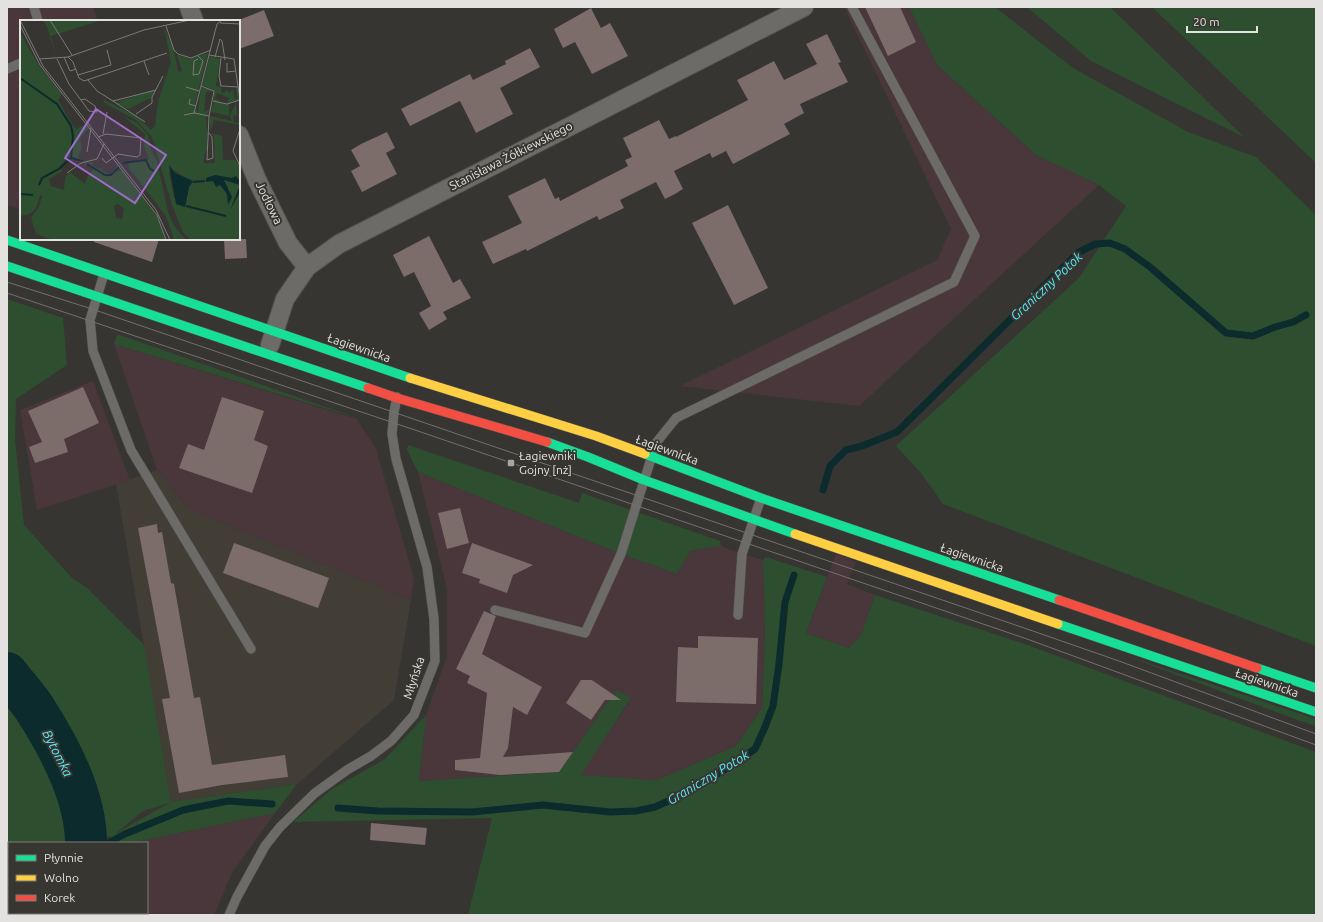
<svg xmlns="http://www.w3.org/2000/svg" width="1323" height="922" font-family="Ubuntu,sans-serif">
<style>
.commercial{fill:#49373b}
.built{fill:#433e35}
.green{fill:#2e4e30;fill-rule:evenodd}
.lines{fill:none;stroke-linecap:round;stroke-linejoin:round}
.stream{stroke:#0c2b2d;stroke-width:7}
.river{stroke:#0c2b2d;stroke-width:42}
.building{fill:#7c6c6a}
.lane-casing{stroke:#565452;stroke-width:10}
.street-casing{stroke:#565452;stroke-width:20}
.fast-casing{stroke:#565452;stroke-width:10}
.slow-casing{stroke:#565452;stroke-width:10}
.jam-casing{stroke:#565452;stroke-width:10}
.lane{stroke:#6c6b68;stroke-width:9}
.street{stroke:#6c6b68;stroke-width:18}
.fast{stroke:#16e098;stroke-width:9}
.slow{stroke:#ffcf43;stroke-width:9}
.jam{stroke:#f24e42;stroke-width:9}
.tram{stroke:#71706e;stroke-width:1}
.poi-dot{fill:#a7a5a3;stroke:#383631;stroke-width:1.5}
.labels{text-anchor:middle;stroke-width:4;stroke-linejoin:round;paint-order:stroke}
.street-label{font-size:12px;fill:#e4e2e0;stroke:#383631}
.poi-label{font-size:12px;fill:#e4e2e0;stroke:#383631;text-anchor:start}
.water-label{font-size:13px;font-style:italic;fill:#56ecfb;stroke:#383631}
.inset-river{fill:none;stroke:#0c2b2d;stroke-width:2}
.inset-road{fill:none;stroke:#7c7a78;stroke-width:1}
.view{fill:#a06ccb;fill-opacity:0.15;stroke:#a06ccb;stroke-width:2}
.inset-edge{fill:none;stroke:#e4e2e0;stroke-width:2}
</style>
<rect width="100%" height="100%" fill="#373532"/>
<g class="commercial">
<path d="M7 7H93L98 21H21V209L7 205Z"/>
<path d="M844 7H909L937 65 1036 155 1099 185 859 406 680 386 937 260 951 229Z"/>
<path d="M114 344 357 419 376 449 414 578 411 600 189 509 157 470Z"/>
<path d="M93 381 130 480 37 510 20 410Z"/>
<path d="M418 472 621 554 677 574 690 551 721 546 742 554 763 560 765 634 762 708 736 746 657 780 580 775 631 699 616 690 559 772 419 781 426 715 447 656V589Z"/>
<path d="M836 554 856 562 847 584 875 595 861 635 849 648 806 633Z"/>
<path d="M275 813 232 873 214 915H21L22 913H147V843H131Z"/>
</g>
<path class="built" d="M157 470 189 509 411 600 394 700 297 784 171 802 116 484Z"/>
<g class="green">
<path d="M909 7H995L1073 68 1188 132 1256 157 1316 215V646L943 504 921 473 896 446 1079 278 1126 206 1099 185 1036 155 937 65Z"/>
<path d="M1027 7H1110L1244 137 1091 61Z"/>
<path d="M1152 7H1316V164V163Z"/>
<path d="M7 299 63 318 67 365 16 399 15 440 24 525 72 578 87 588 144 645 171 802 297 784 275 813 131 843H112L111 836 81 843H9V913H22L21 915H7ZM169 803 115 834 143 811Z"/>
<path d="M117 335H120L360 419 114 344Z"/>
<path d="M408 445 579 503 582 493 720 541 721 546 690 551 677 574 621 554 418 472 407 450Z"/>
<path d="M766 557 827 577 806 633 849 648 861 635 875 595 1025 644 1316 752V915H468L492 818 293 822 332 789 385 759 426 715 419 781 559 772 616 690 631 698 581 775 657 780 736 746 762 708 765 634 763 560Z"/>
<path d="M1121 654 1316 719V726L1300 721Z"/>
</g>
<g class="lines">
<g class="stream">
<path d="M823 490 830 466 846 450 862 446 897 432 1055 275 1079 252 1095 244 1110 243 1125 249 1150 267 1226 333 1253 336 1275 327 1293 322 1306 315"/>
<path d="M338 808 378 811 472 812 543 805 610 812 636 811 655 807 675 798 721 772 755 749 765 727 773 706 779 664 785 602 794 575"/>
<path d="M108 843 125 834 183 810 228 801 272 804"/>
</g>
<g class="river">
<path d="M7 673C16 685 27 697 35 709 60 748 86 797 86 843"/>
<path d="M72 915V913"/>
</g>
</g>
<g class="building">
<path d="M865 7H900L916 42 888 56Z"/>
<path d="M591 8 601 28 610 23 628 56 592 74 575 42 563 48 554 29Z"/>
<path d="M264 10 274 36 239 49V20Z"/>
<path d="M827 34 841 62 838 63 848 82 800 104 804 113 784 124 790 134 733 164 726 151 712 158 710 153 674 171 683 189 675 194 665 199 656 182 620 200 624 208 599 220 597 216 527 251 526 249 493 264 482 242 522 223 508 196 545 178 555 199 559 197 560 201 628 166 625 160 632 157 623 138 659 120 669 139 676 136V137L748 100 737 80 757 70 774 61 784 80 817 64 806 44Z"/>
<path d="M530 48 540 67 500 88 513 114 476 133 460 101 410 126 401 109 470 74 473 80 506 64 505 61Z"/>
<path d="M387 132 395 148 386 153 397 174 362 192 351 171 360 166 351 150 361 144Z"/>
<path d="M728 205 768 288 734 305 692 223Z"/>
<path d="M429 236 453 283 460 279 471 298 443 312 447 319 429 330 419 313 431 306 414 272 404 277 393 255Z"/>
<path d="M94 239H159L152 262 94 242Z"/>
<path d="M224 239H246L247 258 225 259Z"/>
<path d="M83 387 99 423 64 439 68 452 35 463 29 447 42 442 28 411Z"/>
<path d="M222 397 264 411 254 440 268 446 252 493 179 468 188 444 204 450Z"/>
<path d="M460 508 469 543 447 549 438 513Z"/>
<path d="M157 524 158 533 162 532 171 583 174 584 194 698 200 697 212 765 285 755 288 777 222 785 179 793 162 699 170 698 138 528Z"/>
<path d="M234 543 329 578 318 608 223 573Z"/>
<path d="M472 543 533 565 513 575 507 593 479 583 480 579 462 573Z"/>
<path d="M484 611 496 616 482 654 542 687 527 715 513 707 508 748 503 757 573 752 559 772 500 775 455 770V760L480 758 487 693 467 683 470 676 456 669Z"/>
<path d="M698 636 758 638 756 704 676 702 678 647 698 648Z"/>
<path d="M581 680H592L621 700H605L591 720 566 703Z"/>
<path d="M371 823 427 828 425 845 370 840Z"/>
</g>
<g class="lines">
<defs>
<g id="lane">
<path d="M34 7 38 21"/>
<path d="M7 69 21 63"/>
<path d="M104 274 90 320 93 351 131 450 251 649"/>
<path d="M495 610 585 633 621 554 656 443 676 418 954 282 975 236 852 7"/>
<path d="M738 615 742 554 761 498"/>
<path d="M229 915 237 897 265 846 280 827 315 793 347 770 371 756 391 741 414 715 435 661 434 619 427 567 396 459 392 434 394 412 397 397"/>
</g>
<g id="street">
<path d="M189 7 194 21"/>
<path d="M239 135 257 180 288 243 307 267"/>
<path d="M270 345 285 299 307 267 339 244 804 7"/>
</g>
<g id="fast">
<path d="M7 240 410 378"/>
<path d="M7 266 368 388"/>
<path d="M547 442 588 457 644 480 795 534"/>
<path d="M645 454 761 498 1059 600"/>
<path d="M1058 624 1316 712"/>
<path d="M1257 668 1316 688"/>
</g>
<g id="slow">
<path d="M410 378 596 436 645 454"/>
<path d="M795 534 1058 624"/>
</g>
<g id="jam">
<path d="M368 388 397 398 547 442"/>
<path d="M1059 600 1257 668"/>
</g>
</defs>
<use href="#lane" class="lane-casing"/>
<use href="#street" class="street-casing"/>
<use href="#fast" class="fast-casing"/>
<use href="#slow" class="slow-casing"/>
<use href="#jam" class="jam-casing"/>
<use href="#lane" class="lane"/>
<use href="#street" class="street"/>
<use href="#fast" class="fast"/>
<use href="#slow" class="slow"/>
<use href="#jam" class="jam"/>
<g class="tram">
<path d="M7 282 92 309 1030 630 1119 661 1316 734"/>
<path d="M7 293 412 429 1027 639 1316 745"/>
</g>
</g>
<rect class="poi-dot" x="507" y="459" width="8" height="8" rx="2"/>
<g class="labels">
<g class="street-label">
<text transform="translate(511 156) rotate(-27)" y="4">Stanisława Żółkiewskiego</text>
<text transform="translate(269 203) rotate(64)" y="4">Jodłowa</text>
<text transform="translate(359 348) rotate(19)" y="4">Łagiewnicka</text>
<text transform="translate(667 450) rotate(20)" y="4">Łagiewnicka</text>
<text transform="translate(972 558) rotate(19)" y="4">Łagiewnicka</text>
<text transform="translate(414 678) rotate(-72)" y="4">Młyńska</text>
<text transform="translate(1267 683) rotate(19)" y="4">Łagiewnicka</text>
</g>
<g class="poi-label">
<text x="519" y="460">Łagiewniki<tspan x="519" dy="14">Gojny [nż]</tspan></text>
</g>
<g class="water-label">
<text transform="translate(1046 286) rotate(-43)" y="5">Graniczny Potok</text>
<text transform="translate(58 753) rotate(63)" y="5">Bytomka</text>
<text transform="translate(708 777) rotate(-31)" y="5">Graniczny Potok</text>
</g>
</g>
<g transform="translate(20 20)">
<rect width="220" height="220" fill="#373532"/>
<path d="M22 0 47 1 82 0 31 16 36 37 27 6ZM144 7 154 30 158 52 162 51 157 35 170 39 188 33 174 86 175 91H178L181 67 193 71 186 72 184 92 190 89 186 97 188 129 184 134V143H195L194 116 190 113 202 116 203 140H215L220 146V220H171L163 212 152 185 132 117 116 100 83 82 84 80 116 96 131 110 135 106 138 82 151 42ZM152 149 173 162 169 166 166 183 154 178 149 152ZM1 14 19 46 42 74 38 80 53 106 57 109 65 104 64 102 69 108 60 118 62 128 58 137 65 141 49 136 39 147 43 151 29 159 31 166 44 170 45 158 50 152 65 164 68 155 74 149 64 143 74 142 72 145 79 149 85 147 81 150 90 154 98 145 100 148 97 151H102L138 198 145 220H34L16 214 11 198 19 187 22 176 20 175 16 188 10 194 0 196ZM98 184 104 189 102 199 96 198 94 186ZM190 36 200 39 196 66 199 67 201 62V72L205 73 206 69 209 73 213 69 215 79H217L216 69 218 68 220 80 207 83 203 82 207 83 209 78 197 73 195 78 201 82 194 81V70L182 65ZM132 70 134 71 131 78 108 89 96 83ZM194 82 209 84V96L191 92ZM216 82 217 95 219 94 220 82V96L214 95 213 100 215 103 220 102V105L194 100 190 112V96L212 101 210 96ZM103 96 117 103 128 115 131 130 137 141 148 192 154 206 166 220 154 219 146 196 109 148 108 143 129 139 124 125 125 114Z" fill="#2e4e30" fill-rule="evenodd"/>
<path d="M149 145 155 153 173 161 169 167 165 187 156 184ZM195 155 212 158 216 156 220 161V172L210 190 220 165 204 160 212 177 208 185 207 174 200 165 196 167 193 161 186 162V158Z" fill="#0c2b2d"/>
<path class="inset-river" d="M0 20V37M0 58 37 84 51 106 53 116 51 138 39 149 22 158 19 165M51 138 63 141M103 143 126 140 130 149 134 151M67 144 85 155H91L99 147M173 162 185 161M0 174 13 175M166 186 206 196"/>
<path class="inset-road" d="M0 0 23 46 136 190 150 220M30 0 52 35M200 3 220 4M0 5 20 45 137 195 146 220M146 6 154 30 158 34 171 38 191 30M189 35 214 39 220 80M178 36 183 41 179 54 173 55 174 41 178 39M44 37 50 51 56 49M48 37 53 42 59 58 64 61 147 33M195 37 200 19 202 21 205 40M201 38 199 56 201 66 218 67M19 39 48 37 124 10 170 0M37 39 49 64 69 91 77 92 75 86 65 79 61 80M124 41 129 55M207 43V52L216 51M58 55 91 45 87 30M68 60 77 71 93 81 136 70M181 66 194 71 189 96 187 140 193 138 192 117 189 113M166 67 179 71M170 79 169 84 176 86M93 81 125 102M193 81 207 84 220 80M174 93 197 4 202 0M116 94 132 83V77L143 56M164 95 174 93 189 96M220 109 213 131 220 146M83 114 87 92M78 117 86 114 121 118 120 135 117 137 98 134 86 143 82 138M67 132 71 108M47 153 61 143 77 139 84 124"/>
<path class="view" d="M76 89 146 135 115 183 45 138Z"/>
<rect width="220" height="220" class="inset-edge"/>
</g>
<rect width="1323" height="922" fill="none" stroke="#e4e2e0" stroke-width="16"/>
<rect x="8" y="842" width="140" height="72" fill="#383631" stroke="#7d7b77"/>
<rect x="16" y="855" width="20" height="6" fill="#16e098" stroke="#7d7b77"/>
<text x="44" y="862" font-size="12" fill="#e4e2e0">Płynnie</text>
<rect x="16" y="875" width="20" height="6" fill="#ffcf43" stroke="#7d7b77"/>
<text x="44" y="882" font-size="12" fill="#e4e2e0">Wolno</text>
<rect x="16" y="895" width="20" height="6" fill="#f24e42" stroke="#7d7b77"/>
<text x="44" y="902" font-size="12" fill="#e4e2e0">Korek</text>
<path d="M1187 26v6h70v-6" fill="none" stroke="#e4e2e0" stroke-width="2"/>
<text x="1193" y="26" font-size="12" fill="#e4e2e0" stroke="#383631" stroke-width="3" paint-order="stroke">20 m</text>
</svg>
